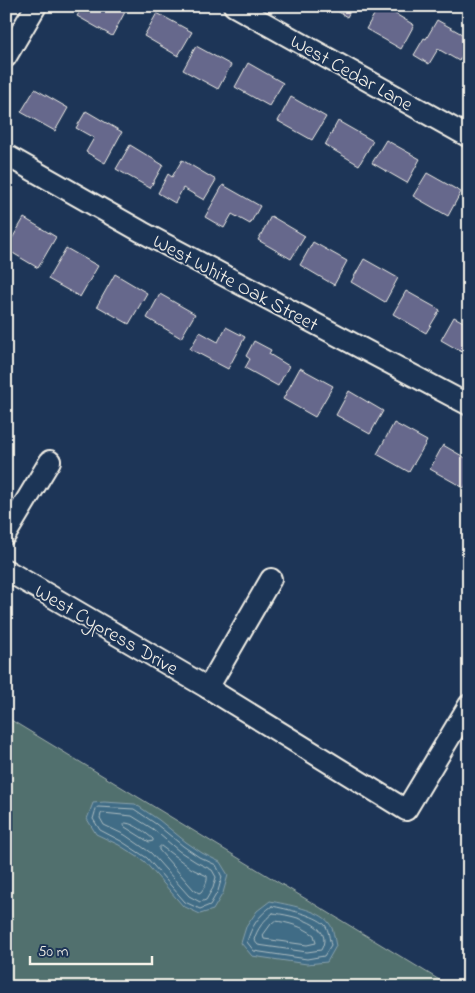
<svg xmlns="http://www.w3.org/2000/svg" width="475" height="993" font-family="'Indie Flower',sans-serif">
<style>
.green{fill:#51706e;stroke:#a2b0ab}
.water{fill:#406c86;stroke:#88a1ad}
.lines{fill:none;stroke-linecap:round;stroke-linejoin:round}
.shore{stroke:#acbcc1;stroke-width:1}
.building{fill:#66688c;stroke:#f4f1e8}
.minor-casing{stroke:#f4f1e8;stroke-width:24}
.minor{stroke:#1d3557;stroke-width:20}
.labels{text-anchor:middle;stroke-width:4;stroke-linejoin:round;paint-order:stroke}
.street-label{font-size:20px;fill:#f4f1e8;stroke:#1d3557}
</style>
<rect width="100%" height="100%" fill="#1d3557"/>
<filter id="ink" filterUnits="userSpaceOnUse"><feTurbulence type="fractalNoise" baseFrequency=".02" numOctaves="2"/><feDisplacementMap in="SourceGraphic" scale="10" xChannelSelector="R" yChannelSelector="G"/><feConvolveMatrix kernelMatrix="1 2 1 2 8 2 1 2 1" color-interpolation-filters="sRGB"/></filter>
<g filter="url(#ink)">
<path class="green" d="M6 717 451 987H6Z"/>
<g class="water">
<path d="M104 802 135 804 159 820 186 842 202 853 220 862 228 875 223 893 213 910 200 914 183 906 144 861 119 845 96 834 87 819 93 803Z"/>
<path d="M270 901C285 904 321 910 329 923 334 929 334 938 336 946L327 962 307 964 252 956 241 943 246 927 257 911Z"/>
</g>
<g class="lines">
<g class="shore">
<path d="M98 807 134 809 156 824 183 846 199 857 216 865 222 877 218 891 210 905 200 909 185 902 147 858 121 841 100 830 93 819 96 809Z"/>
<path d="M103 813 132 816 153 829 179 851 196 862 212 870 216 877 213 888 206 900 200 902 189 896 151 853 125 835 104 825 100 818 101 814Z"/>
<path d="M126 823C135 824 146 833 153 839V841L149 842 125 827 124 825Z"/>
<path d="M161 846 192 869 207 876C208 882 204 888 201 892L199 893 194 890 159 850V848Z"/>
<path d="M272 906C286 909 316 915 325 925 329 930 329 939 331 945L324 956 307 959 254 951 247 942C251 927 259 915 272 906Z"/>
<path d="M273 913C291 915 336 924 321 950L307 952 258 945 254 940C257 929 264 920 273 913Z"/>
<path d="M275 921C288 922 303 927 314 935L316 943 307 945 264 939 263 935 271 924Z"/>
</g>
</g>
<g class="building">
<path d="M83 6H115L125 12 112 36 77 16Z"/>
<path d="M329 6H353L347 17Z"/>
<path d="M379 6H382L414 25 401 49 366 29Z"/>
<path d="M157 13 192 32 178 56 144 36Z"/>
<path d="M437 20 469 38V43L459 61 438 49 429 64 414 55 424 38 426 39Z"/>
<path d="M196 46 231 65 218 89 183 70Z"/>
<path d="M248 63 283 83 269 106 235 87Z"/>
<path d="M35 89 68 108 55 131 21 112Z"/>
<path d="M291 97 326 117 312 140 278 121Z"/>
<path d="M86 111 122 132 105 163 86 152 94 138 76 128Z"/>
<path d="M338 121 373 141 359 165 325 145Z"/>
<path d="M386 140 420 159 407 183 372 163Z"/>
<path d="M130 145 163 165 150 188 116 169Z"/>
<path d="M182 160 216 180 204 200 183 188 175 203 158 193 168 174 172 177Z"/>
<path d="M427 173 461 192 448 216 413 196Z"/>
<path d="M223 185 260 206 250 224 232 214 224 228 205 217Z"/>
<path d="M271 216 305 236 291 259 258 240Z"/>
<path d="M24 218 56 237 38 268 6 249Z"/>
<path d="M313 242 347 261 334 285 300 265Z"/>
<path d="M66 248 98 266 80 297 48 279Z"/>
<path d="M364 259 398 278 385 302 351 282Z"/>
<path d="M115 274 147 293 129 324 97 306Z"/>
<path d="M406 291 440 310 426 333 393 314Z"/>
<path d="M160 294 195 314 181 338 147 318Z"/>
<path d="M454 317 469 325V356L441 340Z"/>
<path d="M226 327 245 337 228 369 190 349 200 332 218 342Z"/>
<path d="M254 341 271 350 269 354 289 366 278 386 245 368 250 359 246 356Z"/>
<path d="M300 368 333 386 315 417 283 399Z"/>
<path d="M349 391 383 411 370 434 336 415Z"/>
<path d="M394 423 427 441 409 472 377 454Z"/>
<path d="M443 445 469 460V479L464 488 430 469Z"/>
</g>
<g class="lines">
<defs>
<g id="minor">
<path d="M234 6 469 137"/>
<path d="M6 57 36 6"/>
<path d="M6 155 142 232 469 405"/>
<path d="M6 534 50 461"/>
<path d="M6 570 208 688 406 810 469 705"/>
<path d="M208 688 271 579"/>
</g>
</defs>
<use href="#minor" class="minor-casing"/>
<use href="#minor" class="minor"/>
</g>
</g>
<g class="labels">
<g class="street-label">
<text transform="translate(352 72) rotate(29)" y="7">West Cedar Lane</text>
<text transform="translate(236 282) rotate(28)" y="7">West White Oak Street</text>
<text transform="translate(107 629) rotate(30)" y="7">West Cypress Drive</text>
</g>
</g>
<rect width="475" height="993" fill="none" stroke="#1d3557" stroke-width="25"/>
<rect x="12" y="12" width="450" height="968" fill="none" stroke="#f4f1e8" stroke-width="2" filter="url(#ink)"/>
<path d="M30 956v8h122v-8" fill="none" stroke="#f4f1e8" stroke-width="2.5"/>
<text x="38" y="956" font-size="15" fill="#f4f1e8" stroke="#1d3557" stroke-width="4" paint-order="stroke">50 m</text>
</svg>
